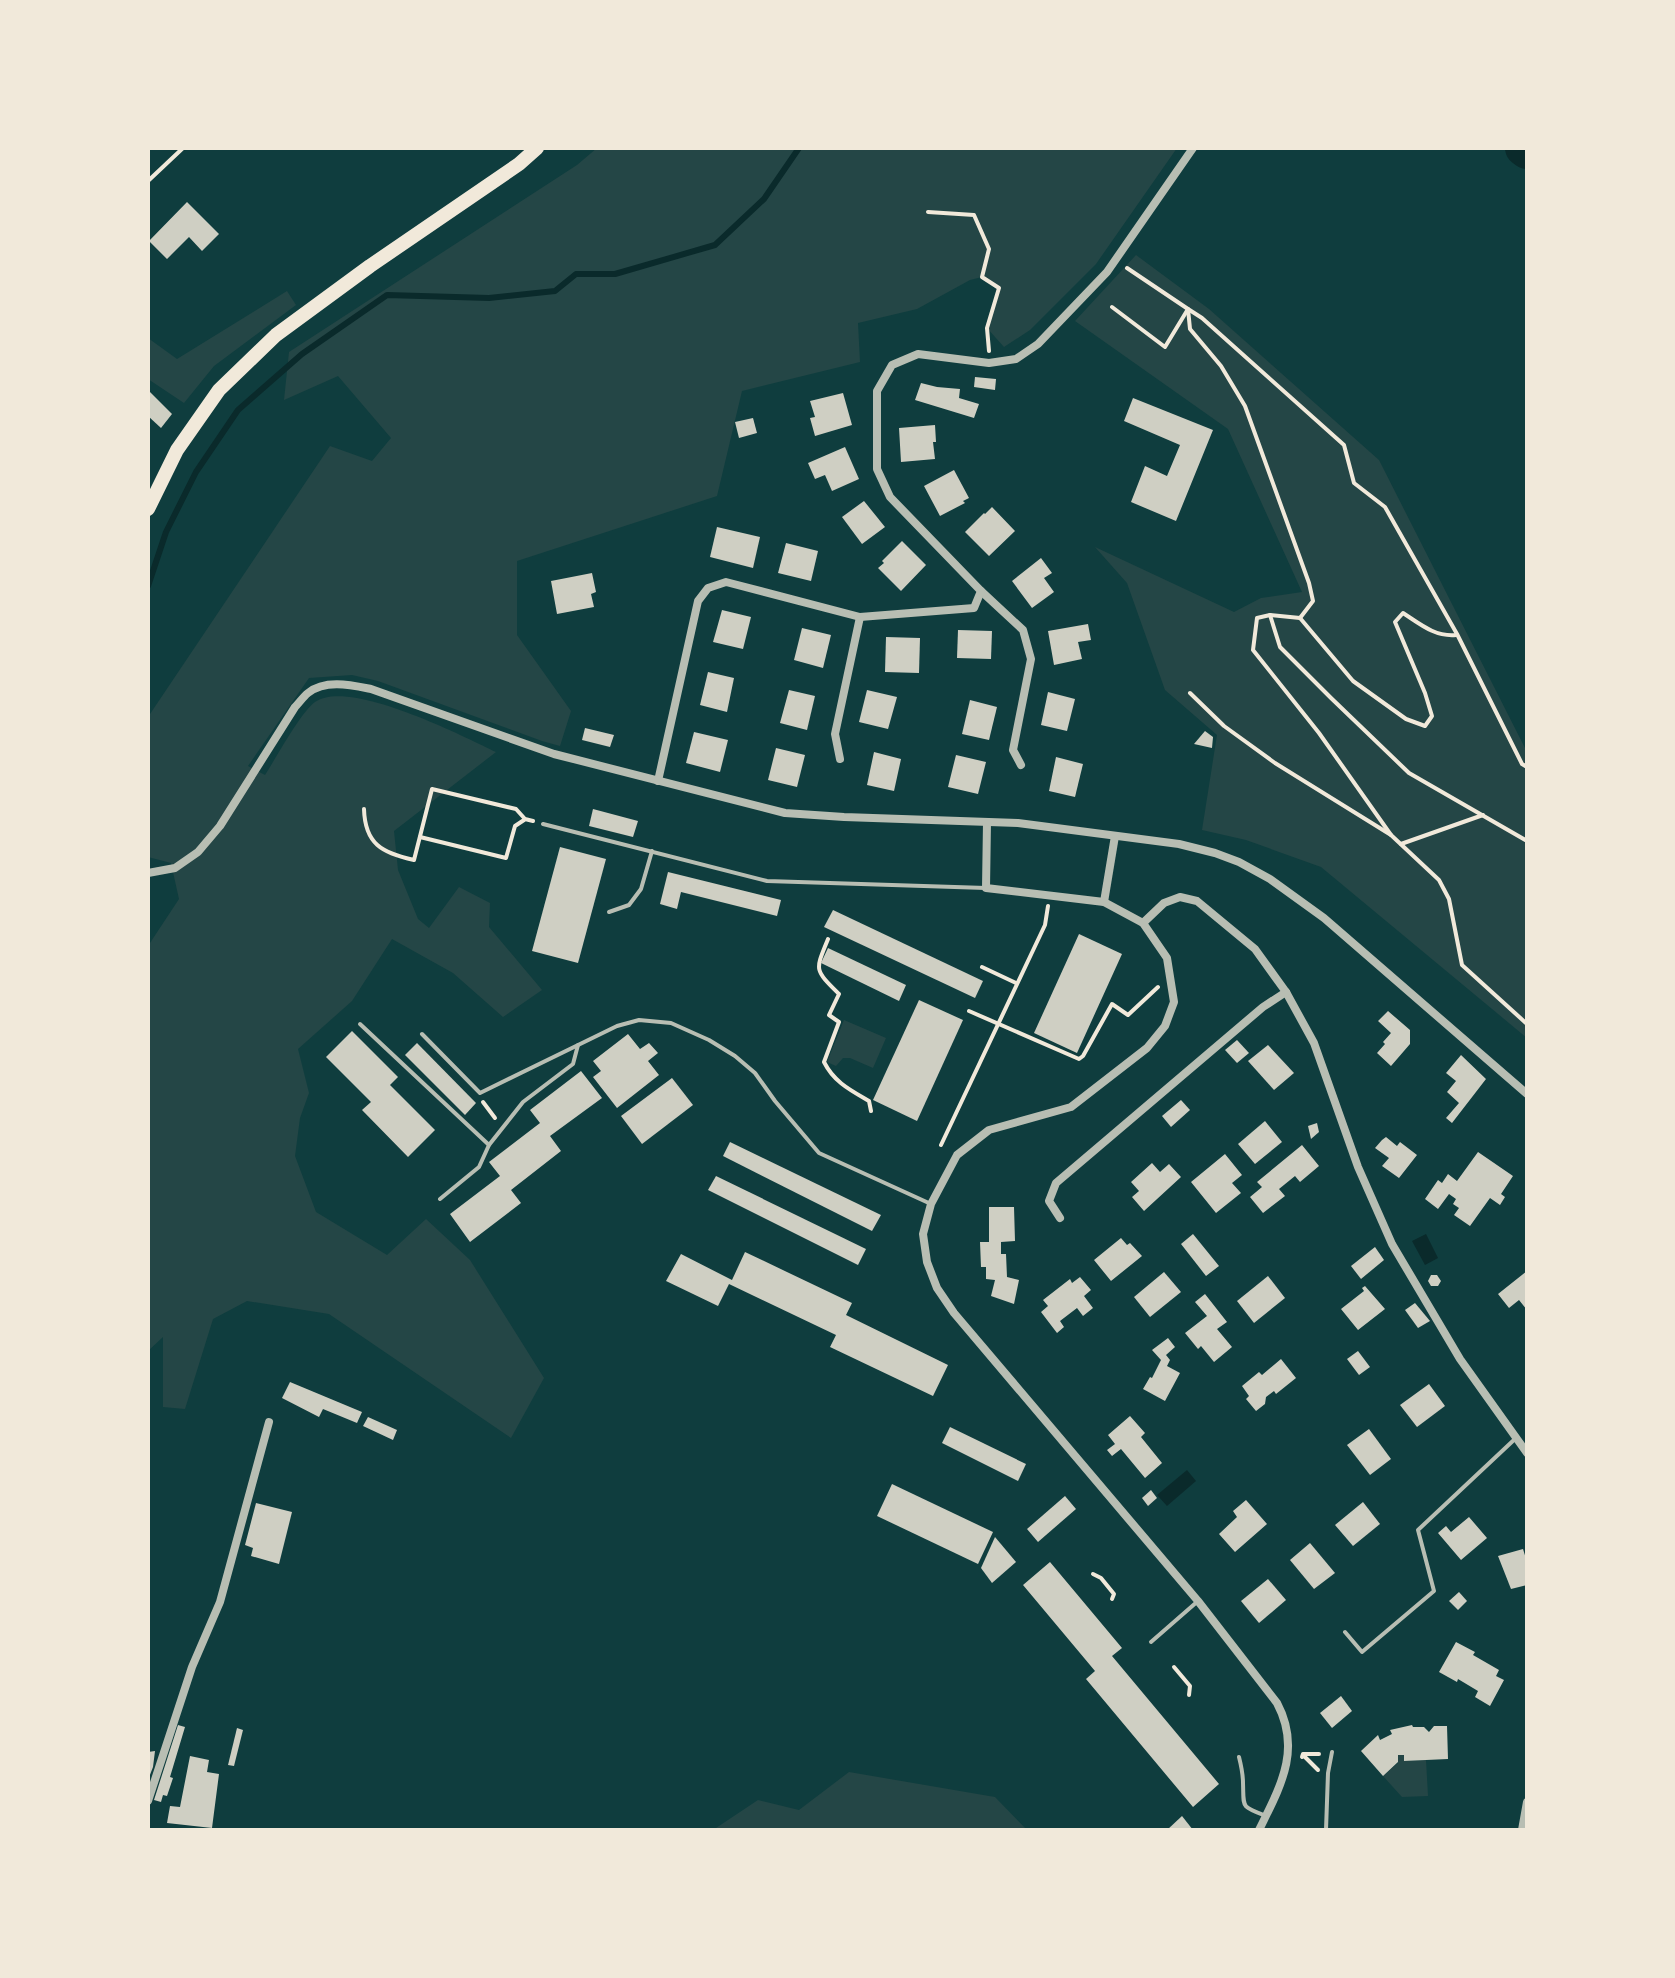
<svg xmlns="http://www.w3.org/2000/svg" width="1675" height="1978" font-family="Mulish,sans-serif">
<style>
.green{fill:#244646}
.water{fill:#0a2a2b}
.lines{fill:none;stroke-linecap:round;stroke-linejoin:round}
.stream{stroke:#0a2a2b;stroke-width:6}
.river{stroke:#0a2a2b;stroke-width:36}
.building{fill:#cfcfc3}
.path{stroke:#f1e9da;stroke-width:4}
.service{stroke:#b8beb3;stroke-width:4}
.minor{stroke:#b8beb3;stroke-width:8}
.primary{stroke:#f1e9da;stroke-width:14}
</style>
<rect width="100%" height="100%" fill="#0f3d3e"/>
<g class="green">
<path d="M597 148H1177L1096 264 1030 330 1004 347 987 328 999 288 982 277 970 280 917 309 858 323 860 362 742 391 717 496 517 561V635L571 711 560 746 542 741 378 681 352 675 309 678 248 766 265 775C276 758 301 712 315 702 348 678 461 735 496 752L394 831 398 870 418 919 429 928 459 887 490 903 489 927 542 990 503 1017 453 973 392 939 352 1001 298 1049 309 1093 300 1118 295 1156 316 1212 387 1255 426 1219 470 1260 544 1378 511 1438 329 1314 247 1301 213 1319 185 1409 163 1407V1337L148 1351V946L179 899 171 863 148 857V717L330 446 372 461 391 438 338 376 284 400 289 352 577 165Z"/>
<path d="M1136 255 1209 309 1379 460 1527 752V1038L1321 867 1246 840 1202 830 1217 735 1165 690 1127 583 1095 547 1234 612 1261 598 1302 592 1228 429 1075 321Z"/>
<path d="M287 291 296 305 214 366 184 403 148 379V338L177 359Z"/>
<path d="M844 1020 886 1038 873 1068 850 1058H843L836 1066 827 1062Z"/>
<path d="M1398 1755H1404V1761L1426 1760 1428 1796 1402 1797 1383 1776 1398 1763Z"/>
<path d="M849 1772 995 1797 1027 1830H713L758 1800 799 1810Z"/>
</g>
<g class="water">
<path d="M1426 1234 1438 1258 1425 1265 1412 1241Z"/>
<path d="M1187 1470 1196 1481 1167 1506 1157 1495Z"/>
</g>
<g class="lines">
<path class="stream" d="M148 586 166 532 196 472 238 410 302 354 387 295 489 298 555 291 576 274H615L715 245 764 199 799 148"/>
<path class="river" d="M1523 148 1527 151"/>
</g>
<g class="building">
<path d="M187 202 219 234 202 251 189 237 167 259 149 241Z"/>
<path d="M975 377 996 379 995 390 974 387Z"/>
<path d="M921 383 937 387 960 389 959 398 979 404 974 418 915 400Z"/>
<path d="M148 390 172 414 161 428 148 416Z"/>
<path d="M843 393 852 425 815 436 810 418 815 417 810 401Z"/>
<path d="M1133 398 1213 430 1176 521 1131 502 1145 466 1167 476 1180 445 1124 421Z"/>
<path d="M753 418 757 433 739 438 735 422Z"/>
<path d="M935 425 936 442H933L935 459 901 462 899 428Z"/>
<path d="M845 447 859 479 832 491 825 475 815 479 808 463Z"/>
<path d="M954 470 969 498 963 501 965 503 940 516 924 486Z"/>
<path d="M864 501 885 527 862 544 842 517Z"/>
<path d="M992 507 1015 531 989 556 965 532 984 513 985 514Z"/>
<path d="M717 527 760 537 753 568 710 557Z"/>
<path d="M902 541 926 565 901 591 878 568 884 563 882 561Z"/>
<path d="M786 543 818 551 811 581 778 573Z"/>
<path d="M1041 558 1052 573 1044 578 1054 592 1032 608 1012 581Z"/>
<path d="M592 573 596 592 591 594 594 607 557 614 551 581Z"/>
<path d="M722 610 751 617 743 649 713 642Z"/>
<path d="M1088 624 1091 640 1078 642 1082 659 1054 665 1048 631Z"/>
<path d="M802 628 831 635 823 668 794 660Z"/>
<path d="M958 630 992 631 991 659 957 658Z"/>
<path d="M886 637 920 638 919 673 885 672Z"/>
<path d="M708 672 734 678 727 712 700 705Z"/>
<path d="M789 690 815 696 807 730 780 723Z"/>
<path d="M867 690 897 697 888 729 859 722Z"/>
<path d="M1048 692 1075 699 1067 731 1041 725Z"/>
<path d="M970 700 997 707 989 740 962 734Z"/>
<path d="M585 728 614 735 610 747 582 740Z"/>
<path d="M1205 731 1213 737 1212 748 1194 744Z"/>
<path d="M694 732 728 740 720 772 686 763Z"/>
<path d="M776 748 805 755 797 787 768 780Z"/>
<path d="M874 752 901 759 894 791 867 785Z"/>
<path d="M956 755 986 762 978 794 948 787Z"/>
<path d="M1056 757 1083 764 1075 797 1049 791Z"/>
<path d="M593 809 638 821 633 837 589 826Z"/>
<path d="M560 847 606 859 578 963 532 951Z"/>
<path d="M668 872 781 900 777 916 681 892 677 909 660 904Z"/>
<path d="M833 910 983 981 975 998 824 927Z"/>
<path d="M1079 934 1122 954 1077 1053 1034 1033Z"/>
<path d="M828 948 906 985 899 1001 821 963Z"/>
<path d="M919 1000 963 1020 917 1121 873 1100Z"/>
<path d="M1388 1011 1410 1030V1044L1391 1066 1377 1053 1385 1044 1383 1042 1391 1033 1378 1021Z"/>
<path d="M352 1031 398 1077 390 1085 435 1130 408 1157 362 1110 371 1102 326 1057Z"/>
<path d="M628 1034 640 1049 649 1043 658 1053 648 1061 659 1075 617 1108 593 1077 601 1071 593 1061Z"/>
<path d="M1237 1040 1249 1053 1237 1063 1225 1050Z"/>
<path d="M417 1043 476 1103 465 1115 405 1055Z"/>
<path d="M1268 1045 1294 1073 1274 1090 1248 1061Z"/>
<path d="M1461 1055 1486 1079 1452 1123 1446 1118 1459 1103 1447 1092 1456 1081 1446 1073Z"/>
<path d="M581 1071 602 1098 550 1136 561 1151 511 1190 521 1203 470 1242 450 1214 500 1176 489 1162 540 1123 530 1110Z"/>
<path d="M672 1078 693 1105 642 1144 621 1116Z"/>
<path d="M1181 1100 1190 1110 1171 1127 1162 1116Z"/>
<path d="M1265 1121 1282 1142 1255 1164 1238 1144Z"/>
<path d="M1317 1123 1319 1132 1311 1139 1308 1126Z"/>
<path d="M1386 1137 1397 1146 1400 1142 1417 1155 1399 1178 1382 1166 1389 1158 1375 1148 1382 1140Z"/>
<path d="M730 1142 881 1215 872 1231 723 1156Z"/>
<path d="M1302 1145 1319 1166 1300 1182 1295 1176 1279 1189 1285 1196 1263 1213 1250 1197 1262 1187 1257 1182Z"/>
<path d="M1478 1152 1513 1176 1501 1194 1505 1197 1500 1205 1490 1198 1470 1226 1454 1215 1459 1208 1453 1204 1456 1199 1449 1194 1438 1209 1425 1199 1438 1180 1442 1183 1448 1174 1457 1181Z"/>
<path d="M1225 1154 1242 1175 1232 1183 1241 1193 1216 1213 1191 1182Z"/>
<path d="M1152 1163 1160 1172 1169 1164 1181 1177 1144 1211 1132 1197 1139 1191 1131 1182Z"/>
<path d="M716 1176 866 1249 858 1265 708 1190Z"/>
<path d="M989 1207H1014L1015 1241 1001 1242V1254H1006L1007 1277 1019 1280 1014 1304 991 1296 995 1280 986 1279V1267H981L980 1242H989Z"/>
<path d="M1193 1234 1219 1266 1206 1276 1181 1244Z"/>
<path d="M1121 1238 1127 1245 1130 1243 1142 1256 1111 1281 1094 1260Z"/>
<path d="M1375 1247 1384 1260 1361 1279 1351 1266Z"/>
<path d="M745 1252 852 1303 846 1315 948 1365 933 1396 830 1347 836 1335 729 1284 718 1306 666 1281 681 1254 732 1280Z"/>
<path d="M1527 1271V1310L1519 1300 1509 1308 1498 1294Z"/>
<path d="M1164 1272 1181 1292 1150 1317 1134 1297Z"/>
<path d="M1431 1275H1437L1441 1281 1438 1286H1431L1428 1281Z"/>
<path d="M1268 1276 1285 1298 1254 1323 1237 1301Z"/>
<path d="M1080 1277 1091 1290 1084 1296 1093 1308 1083 1316 1077 1308 1060 1321 1064 1327 1057 1333 1041 1312 1048 1306 1043 1300 1070 1279 1072 1283Z"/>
<path d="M1365 1286 1385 1309 1358 1330 1341 1309 1364 1291 1362 1288Z"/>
<path d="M1205 1294 1227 1322 1217 1329 1232 1347 1214 1362 1201 1346 1198 1349 1185 1333 1207 1316 1195 1302Z"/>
<path d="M1415 1303 1430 1321 1418 1328 1405 1310Z"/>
<path d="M1168 1338 1175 1347 1166 1355 1170 1360 1167 1366 1180 1373 1165 1401 1143 1389 1150 1377 1152 1378 1161 1360 1152 1350Z"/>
<path d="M1358 1351 1370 1367 1359 1375 1347 1359Z"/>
<path d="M1281 1359 1296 1378 1276 1394 1274 1391 1266 1397 1265 1404 1256 1411 1246 1399 1249 1396 1242 1386 1259 1372 1262 1375Z"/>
<path d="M290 1382 362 1412 357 1423 323 1409 319 1417 282 1398Z"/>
<path d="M1429 1384 1445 1406 1417 1427 1400 1405Z"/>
<path d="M1130 1416 1145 1433 1141 1437 1162 1463 1145 1478 1121 1449 1112 1456 1107 1450 1115 1444 1108 1435Z"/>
<path d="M368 1417 397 1430 393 1440 363 1426Z"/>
<path d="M950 1427 1026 1464 1018 1481 942 1443Z"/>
<path d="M1369 1429 1391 1459 1370 1475 1347 1445Z"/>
<path d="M892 1484 993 1532 978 1564 877 1516Z"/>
<path d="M1151 1490 1157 1498 1148 1506 1142 1498Z"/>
<path d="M1065 1496 1076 1509 1038 1542 1027 1529Z"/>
<path d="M1246 1500 1267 1524 1235 1552 1219 1534 1237 1517 1233 1511Z"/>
<path d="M1363 1502 1380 1524 1353 1546 1335 1525Z"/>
<path d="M256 1503 292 1512 279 1564 251 1556 253 1548 245 1545Z"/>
<path d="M1469 1517 1487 1538 1461 1560 1438 1533 1446 1526 1451 1532Z"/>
<path d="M995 1537 1016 1562 992 1583 981 1568Z"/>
<path d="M1310 1543 1335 1573 1314 1589 1290 1560Z"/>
<path d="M1523 1549 1527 1562V1585L1511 1589 1498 1556Z"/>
<path d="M1050 1562 1122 1648 1112 1656 1219 1784 1193 1807 1086 1679 1095 1671 1023 1585Z"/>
<path d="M1268 1579 1286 1600 1259 1623 1241 1601Z"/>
<path d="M1459 1592 1467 1601 1458 1610 1449 1601Z"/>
<path d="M1456 1642 1475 1652 1473 1655 1499 1670 1496 1676 1504 1680 1490 1706 1475 1697 1478 1691 1458 1679 1457 1682 1439 1672Z"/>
<path d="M1341 1696 1352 1711 1332 1728 1320 1713Z"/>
<path d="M178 1725 185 1727 170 1777 173 1778 167 1796 163 1795 161 1802 154 1800Z"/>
<path d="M1412 1725 1413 1727H1424L1429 1732 1434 1726H1447L1448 1759 1404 1761V1755H1398V1762L1383 1776 1361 1751 1378 1735 1380 1740 1392 1734 1390 1730Z"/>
<path d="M237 1728 243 1730 234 1766 228 1765Z"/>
<path d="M155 1751 153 1767 148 1780V1752Z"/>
<path d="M190 1756 209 1760 207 1772 219 1774 212 1828 167 1823 170 1806 180 1807Z"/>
<path d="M1182 1816 1193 1830H1167Z"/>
</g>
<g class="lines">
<g class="path">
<path d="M148 181 183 148"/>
<path d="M928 212 974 215 989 249 982 277 999 288 987 328 989 351"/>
<path d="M1127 268 1188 309 1190 329 1221 366 1245 406 1309 583 1313 601 1300 618 1270 615 1257 618 1253 650 1319 733 1391 835"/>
<path d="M1112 307 1165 347 1188 309 1202 318 1344 445 1354 483 1385 507 1457 634 1522 764 1527 767"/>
<path d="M1270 615 1280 647 1331 698 1409 773 1527 841"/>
<path d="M1300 618 1353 681 1406 719 1425 726 1432 716 1425 693 1395 622 1403 613C1420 624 1435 637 1456 635"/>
<path d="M1190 693 1224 726 1275 763 1391 835 1439 880 1449 899 1462 965 1527 1024"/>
<path d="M364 809C365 844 382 853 414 860L432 789 516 809 525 819 533 821"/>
<path d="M420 837 506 858 515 826 524 820"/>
<path d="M1401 844 1483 815"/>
<path d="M828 939C815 971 814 969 839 994L829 1015 839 1022 824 1062C834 1082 850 1090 869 1101L871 1111"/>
<path d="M982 967 1016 983"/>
<path d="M969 1011 1079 1059 1083 1056 1112 1004 1128 1015 1158 987"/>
<path d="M483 1102 495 1118"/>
<path d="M941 1145 1045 925 1048 906"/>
<path d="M1093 1574 1101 1578 1114 1594 1112 1599"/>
<path d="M1174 1667 1190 1686 1189 1695"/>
<path d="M1304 1756 1318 1770"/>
<path d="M1302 1757 1303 1754H1319"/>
</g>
<g class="service">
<path d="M543 824 767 881 986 888"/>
<path d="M609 912 629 905 641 889 652 851"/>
<path d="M360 1024 489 1145"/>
<path d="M422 1034 480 1093 617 1026 639 1020 671 1023 709 1040 735 1056 755 1073 775 1101 819 1153 931 1204"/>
<path d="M440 1199 479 1167 489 1145 523 1102 573 1064 578 1045"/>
<path d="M1345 1632 1362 1652 1434 1591 1418 1530 1516 1438"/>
<path d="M1151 1642 1198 1601"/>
<path d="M1239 1757C1241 1765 1243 1775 1243 1783 1244 1808 1240 1806 1266 1816"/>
<path d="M1326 1830 1328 1773 1332 1752"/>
</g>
<g class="minor">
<path d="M981 591 1023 630 1031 659 1013 750 1021 765"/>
<path d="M840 759 835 734 860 617"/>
<path d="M658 781 698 601 708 588 726 582 860 617 974 608 981 591 890 497 877 469V391L892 365 918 354 989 363 1016 359 1038 344 1107 272 1193 148"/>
<path d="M987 822 986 888 1104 902 1143 923 1167 958 1174 1002 1165 1026 1147 1048 1071 1107 989 1130 957 1155 931 1204 923 1234 927 1262 937 1288 954 1313 1198 1601 1277 1703C1302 1750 1280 1787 1259 1830"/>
<path d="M148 873 175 868 198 852 220 826 295 707C299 703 303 697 308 693 325 679 351 685 371 689L554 754 785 813 844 817 1018 823 1179 844 1215 853 1239 862 1270 879 1324 918 1527 1094"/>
<path d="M1104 902 1115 836"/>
<path d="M1143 923 1164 903 1180 897 1197 901 1255 949 1286 992 1314 1043 1358 1167 1392 1244 1460 1359 1527 1453"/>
<path d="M1060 1218 1049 1201 1056 1183 1263 1007 1286 992"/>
<path d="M148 1801 192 1667 220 1602 269 1422"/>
<path d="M1522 1830 1527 1802"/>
</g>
<path class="primary" d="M148 509 177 450 219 390 276 335 370 266 519 164 537 148"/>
</g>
<rect width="1675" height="1978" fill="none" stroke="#f1e9da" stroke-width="300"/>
</svg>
